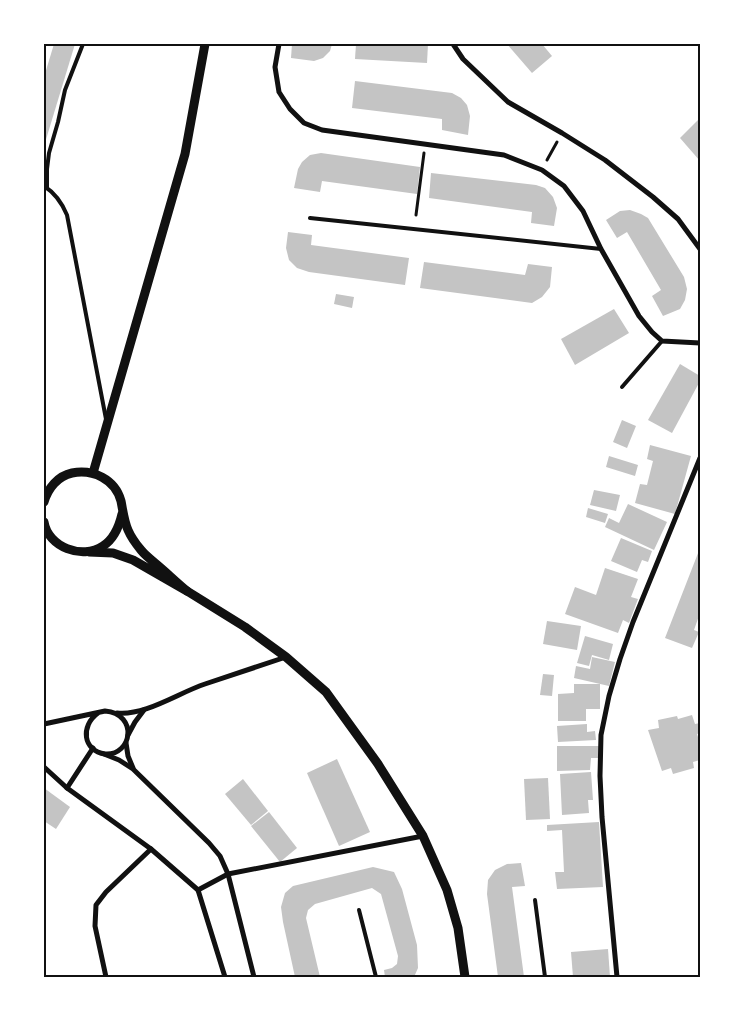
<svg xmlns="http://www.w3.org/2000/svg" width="744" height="1021" font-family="'Noto Sans',sans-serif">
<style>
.building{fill:#c4c4c4}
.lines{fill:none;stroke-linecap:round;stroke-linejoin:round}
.path{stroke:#111;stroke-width:3}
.service{stroke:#111;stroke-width:4}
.minor{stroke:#111;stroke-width:5}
.tertiary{stroke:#111;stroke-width:9}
.neatline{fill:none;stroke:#111;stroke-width:2}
</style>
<rect width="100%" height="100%" fill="#fff"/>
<g class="building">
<path d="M54 44H75L44 146V77Z"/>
<path d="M292 44H332L330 51 323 58 314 61 291 58Z"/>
<path d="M356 44H428L427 63 355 59Z"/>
<path d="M507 44H542L552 56 532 73Z"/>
<path d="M355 81 452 93 461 98 467 105 470 116 468 135 442 130V119L352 108Z"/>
<path d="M700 118V161L680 138Z"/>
<path d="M321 153 420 167 417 194 322 181 320 192 294 188 298 169 302 162 310 155Z"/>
<path d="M431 173 536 185 545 188 553 197 557 208 554 226 531 223 532 212 429 198Z"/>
<path d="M630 210 641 214 648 218 684 277 687 289 685 300 680 309 663 316 652 296 661 290 627 232 617 238 606 220 620 211Z"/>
<path d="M288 232 312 235 311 245 409 258 405 285 309 272 297 268 289 260 286 248Z"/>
<path d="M424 262 525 275 528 264 552 267 550 287 542 297 532 303 420 288Z"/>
<path d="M336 294 354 297 352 308 334 304Z"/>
<path d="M614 309 629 333 575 365 561 339Z"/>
<path d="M680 364 700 376V381L672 433 648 420Z"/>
<path d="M622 420 636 426 627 448 613 442Z"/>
<path d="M650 445 691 456 675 514 635 503 640 484 647 485 653 461 647 459Z"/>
<path d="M609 456 638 465 635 476 606 467Z"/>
<path d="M594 490 620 495 616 511 590 505Z"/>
<path d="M628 504 667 522 654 550 605 527 609 518 619 523Z"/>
<path d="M588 508 608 514 605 523 586 517Z"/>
<path d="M621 538 652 551 648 562 642 560 637 572 611 561Z"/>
<path d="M700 548V613L694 630 699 632 692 648 665 638Z"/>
<path d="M605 568 638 579 631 597 638 599 629 623 623 620 618 633 565 614 575 587 596 595Z"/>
<path d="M547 621 581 626 577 650 543 644Z"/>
<path d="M585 636 613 644 609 660 592 655 589 666 577 663Z"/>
<path d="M592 657 615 662 609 686 574 678 576 666 590 669Z"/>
<path d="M543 674 554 675 552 696 540 695Z"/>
<path d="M574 684H600V709H586V721H558V694L574 693Z"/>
<path d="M692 715 695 724 700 723V733L697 734 699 740 700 739V760L693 762 694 768 673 774 671 768 662 771 648 730 659 728 658 720 677 716 678 719Z"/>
<path d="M587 724V732L595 731 596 740 558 742 557 726Z"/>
<path d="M557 746H599V758H591L590 770 557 771Z"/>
<path d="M337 759 370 832 339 846 307 773Z"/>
<path d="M591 772 593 800H588L589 813 562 815 560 774Z"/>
<path d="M548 778 550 819 526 820 524 779Z"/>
<path d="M243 779 268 811 251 825 225 794Z"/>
<path d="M44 788 70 807 56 829 44 821Z"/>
<path d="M269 812 297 848 280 862 251 826Z"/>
<path d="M599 822 603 887 557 889 555 872H564L562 830 547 831V825Z"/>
<path d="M521 863 525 886 512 887 524 977H498L487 894 488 880 495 870 507 864Z"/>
<path d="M373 867 394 872 402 889 417 945 418 968 414 977H385L384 970 392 968 397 964 398 956 381 894 372 888 315 904 308 910 306 918 320 977H295L283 922 281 907 285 893 293 886Z"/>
<path d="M608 949 610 977H573L571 952Z"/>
</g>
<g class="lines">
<g class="path">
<path d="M547 160 557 142"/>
<path d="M416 215 424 153"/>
</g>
<g class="service">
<path d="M44 186C55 193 62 203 67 215L106 419"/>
<path d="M47 188V169L49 153 58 122 65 90 83 44"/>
<path d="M310 218 601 249"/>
<path d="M622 387 662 341"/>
<path d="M535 900 545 977"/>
<path d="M359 910 376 977"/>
</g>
<g class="minor">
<path d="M279 44 275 67 279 92 290 109 304 123 322 130 504 155 542 170 564 186 583 211 601 249 639 316 652 332 662 341 700 343"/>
<path d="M453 44 463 59 508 102 562 133 605 160 653 197 678 219 700 249"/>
<path d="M117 713C145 716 178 693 205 684 232 675 259 666 286 657"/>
<path d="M44 724 105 711C139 714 132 756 105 754 83 751 80 726 98 713"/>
<path d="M128 735 135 722 144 710"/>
<path d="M126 743 128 756 133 768"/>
<path d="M104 754 119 760 133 769 209 843 220 856 228 874 254 977"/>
<path d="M44 767 67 788 151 849 198 890 225 977"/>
<path d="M67 788 93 748"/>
<path d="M198 890 228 874 423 836"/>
<path d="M106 977 95 926 96 905 106 892 151 849"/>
<path d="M617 977 602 817 600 776 601 735 609 696 620 659 633 622 700 458"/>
</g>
<g class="tertiary">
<path d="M93 473 185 154 205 44"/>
<path d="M44 502C48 488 58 476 72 473 93 469 115 479 121 501 123 511 124 521 128 530 131 537 136 544 141 550 145 555 150 559 155 563 166 572 176 582 187 591L133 560 113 553 89 552"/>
<path d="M44 522C48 547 82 560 103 546 114 539 119 527 122 514"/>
<path d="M187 591 245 627 286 657 326 692 378 764 423 836 447 890 458 928 465 977"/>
</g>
</g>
<rect width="744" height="1021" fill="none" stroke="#ffffff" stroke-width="90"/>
<rect x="45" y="45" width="654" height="931" class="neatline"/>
</svg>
